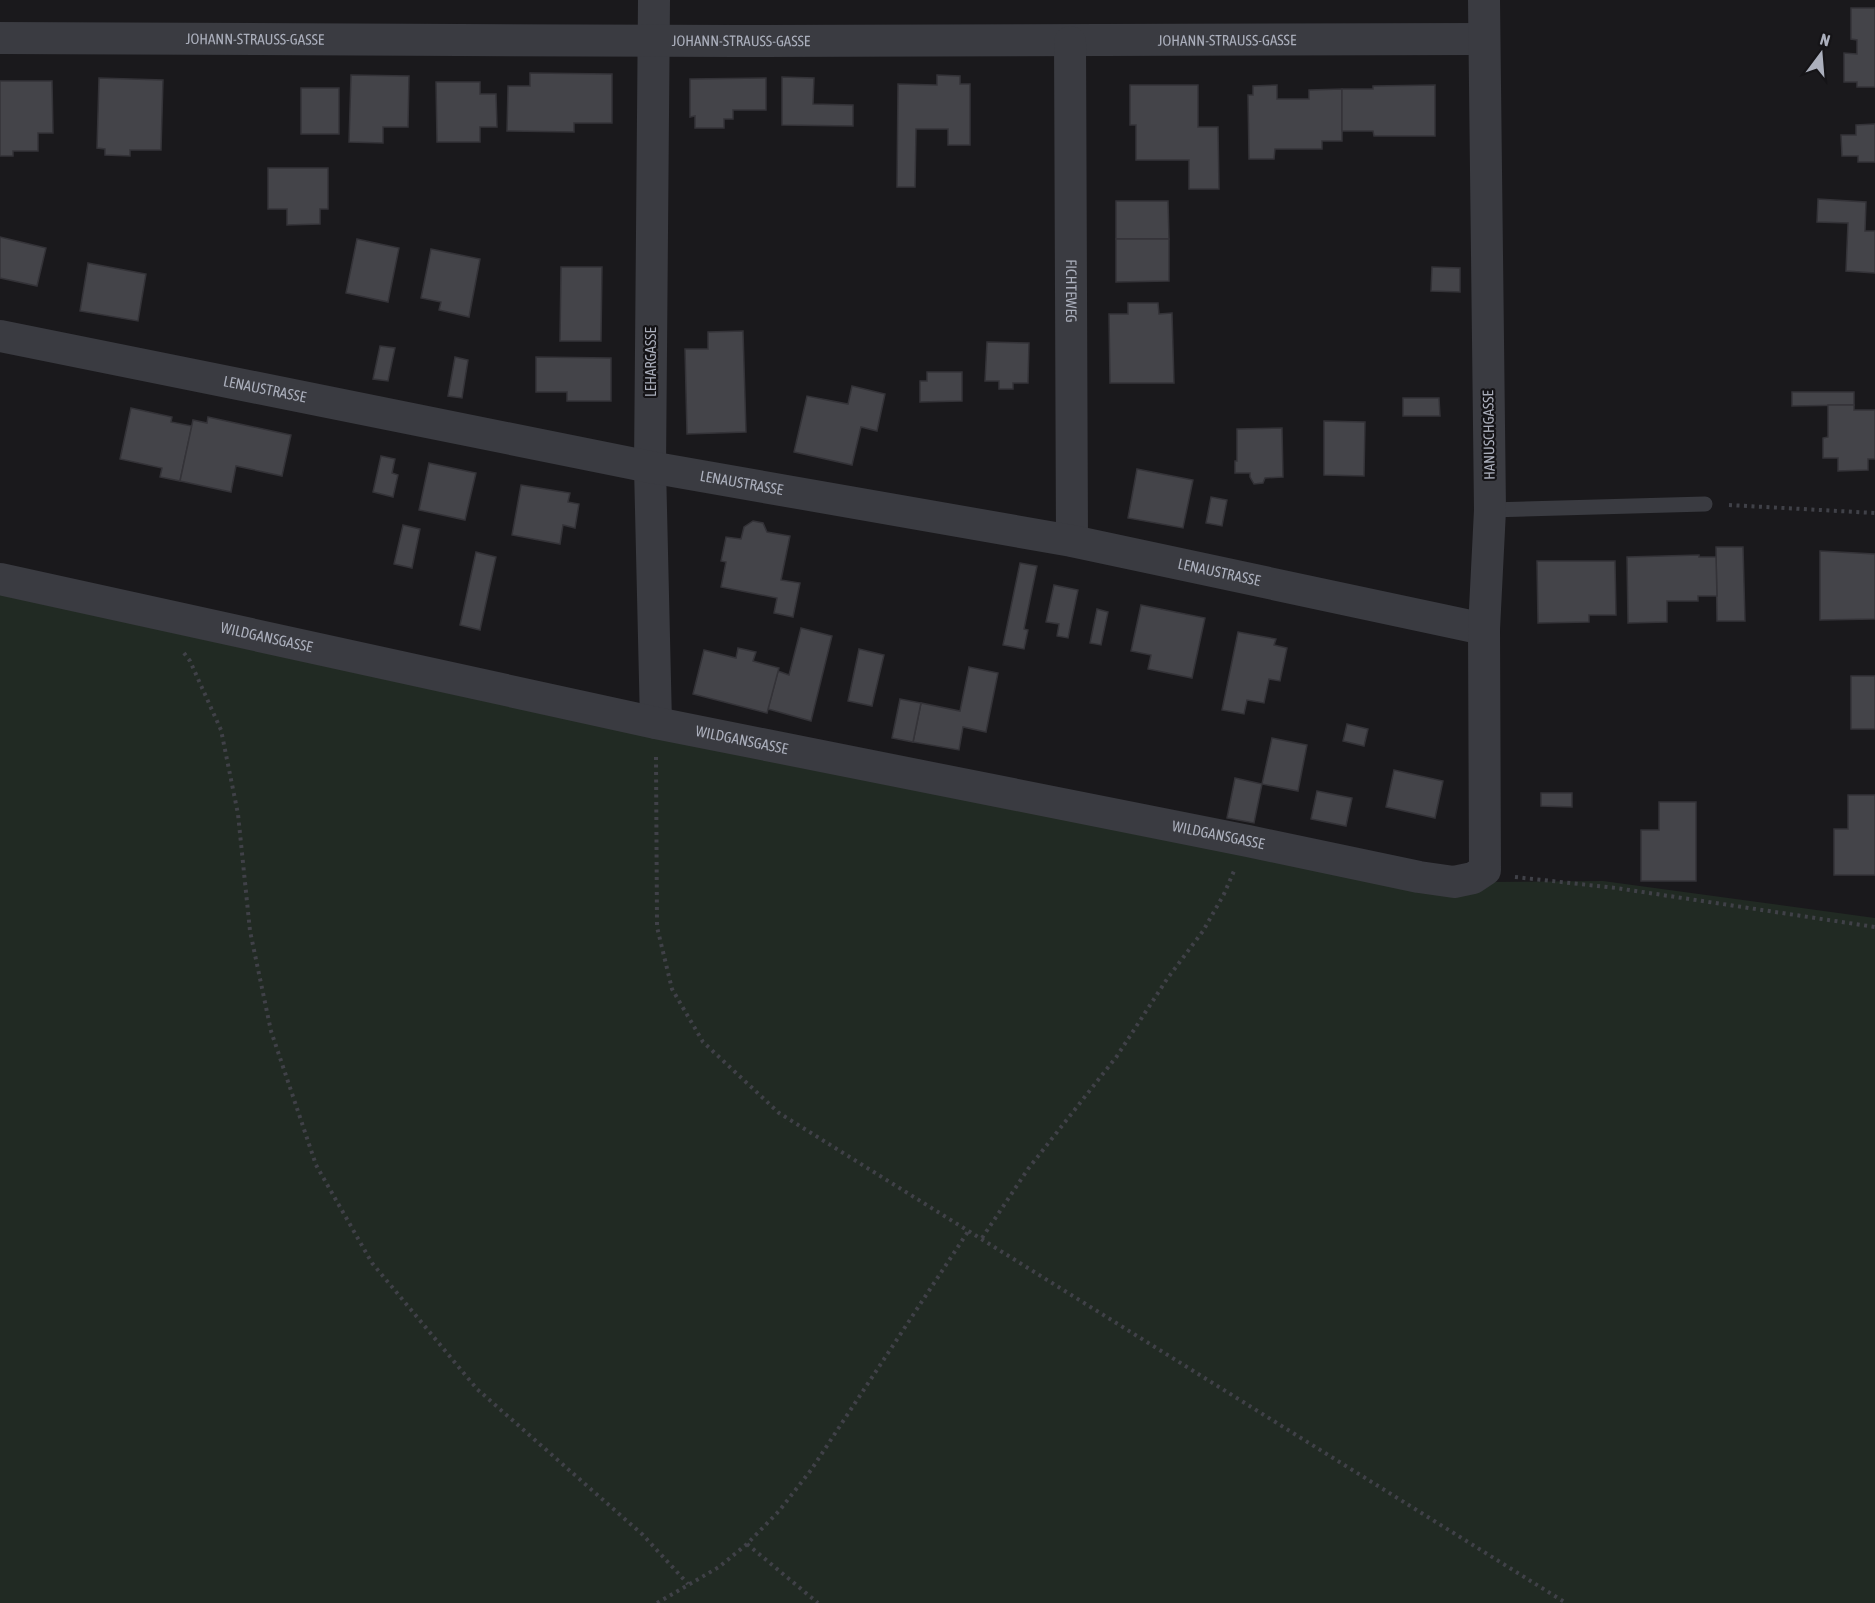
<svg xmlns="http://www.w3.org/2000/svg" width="1875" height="1603" font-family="'Asap Condensed',sans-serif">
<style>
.green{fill:#212a23}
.building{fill:#444449;stroke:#343338;stroke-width:1.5}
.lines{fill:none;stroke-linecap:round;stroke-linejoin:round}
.path{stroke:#404148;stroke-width:4;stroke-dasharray:3 4.5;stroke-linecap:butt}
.service{stroke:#3a3b41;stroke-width:15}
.minor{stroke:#3a3b41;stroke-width:32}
.labels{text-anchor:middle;stroke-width:4.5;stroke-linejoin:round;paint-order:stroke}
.street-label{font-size:15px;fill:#abafbc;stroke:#151417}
</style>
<rect width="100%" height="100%" fill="#1a191c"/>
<path class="green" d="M0 570 1482 882 1603 881 1875 918V1603H0Z"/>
<g class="building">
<path d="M1851 8H1875V87H1857V82H1844V53L1857 54V40L1851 39Z"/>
<path d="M530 73 612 74V123H574V132L507 131 508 86H530Z"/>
<path d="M351 75 409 76 408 127H383V143L349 142Z"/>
<path d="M937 75 960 76V84H970V145H948V129H916L915 187H897L898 84 937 85Z"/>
<path d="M782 77 814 78 813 104 853 105V126L782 125Z"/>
<path d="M99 78 163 80 161 150H130V156L105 155V149L97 148Z"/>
<path d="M766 78V110H733V119H724V128H695V116L690 117V79Z"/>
<path d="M0 81H52L53 133H38V151H13V156H0Z"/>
<path d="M436 82H480V94H496L497 127H480V142H437Z"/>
<path d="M1130 85H1198V127H1218L1219 189H1189V160H1136V125H1130Z"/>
<path d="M1277 85V99H1309V90L1342 89V141H1322V149H1275L1274 159H1249L1248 95H1253V86Z"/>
<path d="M1435 85V136H1374L1373 131H1342V89H1373V86Z"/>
<rect x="301" y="88" width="38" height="46"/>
<path d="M1875 124V162H1858V156H1842L1841 135H1856V125Z"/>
<path d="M268 168H328V209H320V224L287 225V209H268Z"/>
<path d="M1818 199 1866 202 1865 231H1875V273L1846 271 1848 223 1817 222Z"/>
<path d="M1116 201H1168L1169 239H1116Z"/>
<path d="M0 237 46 248 37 286 0 278Z"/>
<path d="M357 239 399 248 388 302 346 293Z"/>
<path d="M1116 239H1169V281L1116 282Z"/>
<path d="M431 249 480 259 469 317 439 310 441 302 421 298Z"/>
<path d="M88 263 146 274 138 321 80 311Z"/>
<path d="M561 267H602L601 341H560Z"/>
<path d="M1432 267 1460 268V292L1431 291Z"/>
<path d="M1128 303H1158L1159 314 1172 313 1174 383H1110L1109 314H1128Z"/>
<path d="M743 331 746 432 687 434 685 349H708V332Z"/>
<path d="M987 342 1029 343 1028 383H1013V389H999V381H985Z"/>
<path d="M380 346 395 348 388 381 373 379Z"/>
<path d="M455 357 468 360 462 398 448 396Z"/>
<path d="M536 357 611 358V401H567V392H536Z"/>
<path d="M927 372H962V401L920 402V381H927Z"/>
<path d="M852 386 885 394 877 431 861 427 852 465 794 452 807 396 848 404Z"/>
<path d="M1792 392H1854V405L1792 406Z"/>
<path d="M1403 398H1439L1440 416H1403Z"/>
<path d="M1828 405H1854V410H1875V459H1868V470L1838 471V458H1823V438L1828 437Z"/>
<path d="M131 408 172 417 171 422 192 426 180 481 160 477 162 468 120 459Z"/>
<path d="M208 417 291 435 282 476 236 466 231 492 180 481 193 420 207 423Z"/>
<path d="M1324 421 1365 422 1364 476 1324 475Z"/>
<path d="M1282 428 1283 477 1265 478 1263 483 1254 484 1250 477V473H1235V461H1237V429Z"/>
<path d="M381 456 395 459 392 473 398 475 393 497 373 492Z"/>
<path d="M429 463 476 473 465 520 419 510Z"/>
<path d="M1137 469 1193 480 1183 528 1128 518Z"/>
<path d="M521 485 570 493 568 502 579 504 575 528 563 525 560 544 512 535Z"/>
<path d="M1211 497 1227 500 1222 526 1206 523Z"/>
<path d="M753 521 763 523 767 532 790 536 781 580 800 583 793 617 774 613 777 598 721 587 726 562 721 561 726 537 741 539 744 527Z"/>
<path d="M403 525 420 529 412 568 394 564Z"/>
<path d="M1716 547H1743L1745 621H1717Z"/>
<path d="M1820 551 1875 554V619L1820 620Z"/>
<path d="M476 552 496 557 480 630 460 625Z"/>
<path d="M1699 555V557H1716L1717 596H1698V601H1667V622L1628 623 1627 557Z"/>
<path d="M1537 561H1615L1616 615H1589V622L1538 623Z"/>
<path d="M1020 563 1037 566 1024 629 1028 630 1024 649 1003 645Z"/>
<path d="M1054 585 1078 590 1068 638 1057 636 1059 624 1046 622Z"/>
<path d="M1141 605 1205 618 1192 678 1148 669 1151 655 1131 651Z"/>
<path d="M1097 609 1108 612 1101 645 1090 643Z"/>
<path d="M801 628 832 636 811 721 768 709 778 671 789 675Z"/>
<path d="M1238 632 1276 639 1274 645 1287 648 1280 681 1269 679 1264 703 1247 700 1244 714 1222 710Z"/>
<path d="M738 648 756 652 753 661 779 668 767 713 693 694 704 650 736 658Z"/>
<path d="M859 649 884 655 872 706 848 701Z"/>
<path d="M969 667 998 673 986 732 963 727 959 750 913 742 921 703 960 711Z"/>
<rect x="1851" y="676" width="24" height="53"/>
<path d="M900 699 921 703 913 742 892 738Z"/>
<path d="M1347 724 1368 729 1364 746 1343 741Z"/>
<path d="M1272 738 1307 745 1298 791 1262 784Z"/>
<path d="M1394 770 1443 781 1435 818 1386 807Z"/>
<path d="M1235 778 1262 784 1254 823 1227 818Z"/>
<path d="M1317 791 1352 798 1346 826 1311 819Z"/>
<path d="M1541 793H1572V807L1541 806Z"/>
<path d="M1848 795H1875V875H1834V829H1848Z"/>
<path d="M1659 802H1696V881H1641V830H1659Z"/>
</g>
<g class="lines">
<g class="path">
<path d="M1729 505 1875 513"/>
<path d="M184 653 190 661 221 730 238 814 250 931 271 1031 316 1165 372 1263 477 1389 643 1535 688 1584"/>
<path d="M656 757 657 927 672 989 703 1042 779 1113 1566 1603"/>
<path d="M1515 877 1616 888 1875 927"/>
<path d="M982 1238 1028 1169 1117 1056 1167 979 1203 931 1224 894 1234 871"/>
<path d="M747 1544 818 1603"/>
<path d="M657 1603 719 1567 747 1544 779 1511 811 1470 969 1230"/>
</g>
<path class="service" d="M1490 510 1705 504"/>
<g class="minor">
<path d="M654 0 650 467 656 723"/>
<path id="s1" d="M0 38C494 41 989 43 1483 39"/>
<path id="s2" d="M1070 42 1072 541"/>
<path id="s3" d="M0 336 650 467 1072 541 1484 629"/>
<path id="s4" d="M0 579 656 723 1248 841 1419 877 1454 882 1473 878 1485 870 1484 629 1490 510 1484 0"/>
</g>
</g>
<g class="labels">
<g class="street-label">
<text dy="5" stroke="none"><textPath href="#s1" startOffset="255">JOHANN-STRAUSS-GASSE</textPath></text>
<text dy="5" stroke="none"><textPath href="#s1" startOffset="1227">JOHANN-STRAUSS-GASSE</textPath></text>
<text dy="5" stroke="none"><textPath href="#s1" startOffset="741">JOHANN-STRAUSS-GASSE</textPath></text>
<text dy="5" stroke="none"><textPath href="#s2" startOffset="249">FICHTEWEG</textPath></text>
<text transform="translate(651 362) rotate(-90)" y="5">LEHARGASSE</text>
<text dy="5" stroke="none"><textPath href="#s3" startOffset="270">LENAUSTRASSE</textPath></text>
<text transform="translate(1489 435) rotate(-91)" y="5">HANUSCHGASSE</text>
<text dy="5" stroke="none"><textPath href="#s3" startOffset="756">LENAUSTRASSE</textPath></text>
<text dy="5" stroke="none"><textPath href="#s3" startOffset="1242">LENAUSTRASSE</textPath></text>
<text dy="5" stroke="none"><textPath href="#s4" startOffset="273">WILDGANSGASSE</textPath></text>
<text dy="5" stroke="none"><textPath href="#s4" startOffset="759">WILDGANSGASSE</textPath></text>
<text dy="5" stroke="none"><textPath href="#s4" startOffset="1245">WILDGANSGASSE</textPath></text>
</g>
</g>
<g transform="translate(1821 54) rotate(16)" stroke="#151417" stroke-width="4.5" paint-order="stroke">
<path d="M0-4.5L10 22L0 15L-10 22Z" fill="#abafbc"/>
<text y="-9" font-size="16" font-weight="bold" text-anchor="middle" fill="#abafbc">N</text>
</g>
</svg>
